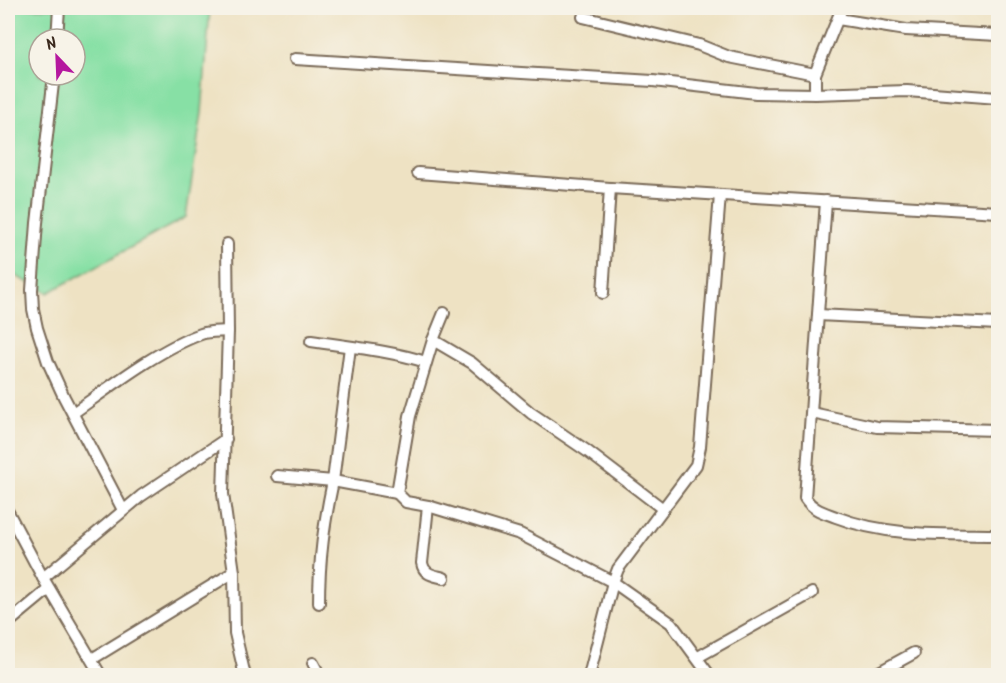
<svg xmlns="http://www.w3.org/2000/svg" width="1006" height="683" font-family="Kalam,sans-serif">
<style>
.green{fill:#87e0a5;stroke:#618562;stroke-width:1.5;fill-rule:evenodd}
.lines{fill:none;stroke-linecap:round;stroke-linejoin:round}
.minor-casing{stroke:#7a6a58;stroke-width:14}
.minor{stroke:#fff;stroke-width:10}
</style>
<rect width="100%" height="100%" fill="#f7f3e8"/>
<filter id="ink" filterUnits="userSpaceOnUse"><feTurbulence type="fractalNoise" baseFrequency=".0167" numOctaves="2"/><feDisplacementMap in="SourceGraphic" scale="12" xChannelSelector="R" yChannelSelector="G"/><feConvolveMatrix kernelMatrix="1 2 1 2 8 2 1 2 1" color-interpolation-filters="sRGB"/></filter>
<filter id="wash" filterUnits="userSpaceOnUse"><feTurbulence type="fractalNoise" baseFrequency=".008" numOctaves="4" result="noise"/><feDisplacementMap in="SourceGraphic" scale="24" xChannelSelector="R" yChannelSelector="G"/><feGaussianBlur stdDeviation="1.35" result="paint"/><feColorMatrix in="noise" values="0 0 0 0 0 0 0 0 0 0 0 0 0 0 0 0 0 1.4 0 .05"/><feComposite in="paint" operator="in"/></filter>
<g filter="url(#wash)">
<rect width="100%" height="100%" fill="#eee2c3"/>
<path class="green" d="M8 8H210L202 112 186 217 48 293 8 272ZM39 39H75V75H39Z"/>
</g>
<g filter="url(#ink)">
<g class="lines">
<defs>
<g id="minor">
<path d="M583 17 699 45 729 57 815 74"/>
<path d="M838 19 906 30 998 35"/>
<path d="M57 39 59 8"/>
<path d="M295 59 653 81 756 93 815 94 907 91 998 98"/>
<path d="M54 75 37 223 32 290 33 309 37 328 48 362 64 397 123 510"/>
<path d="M815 94V74L842 8"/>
<path d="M418 173 610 188 998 212"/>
<path d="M826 201 805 498C813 510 823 512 836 517 888 537 944 534 998 535"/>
<path d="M227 244 228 331 223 494 234 572 235 633 245 676"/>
<path d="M603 293 610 188"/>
<path d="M444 313 433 340 410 416 397 493 406 502 428 506 520 534 613 582 671 623 710 676"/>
<path d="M818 315 998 324"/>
<path d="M433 340 472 363 531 413 587 451 663 509"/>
<path d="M311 341C350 347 388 350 426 362"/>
<path d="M73 413C110 387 159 349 201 334 209 331 220 332 228 331"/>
<path d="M812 413 877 427 998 430"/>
<path d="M277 476 333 481 350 347"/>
<path d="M428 506 422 563C424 575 434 575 444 578"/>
<path d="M8 512 43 578 101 676"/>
<path d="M43 578 141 496 226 439"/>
<path d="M319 603C319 559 324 524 333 481L397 493"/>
<path d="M8 623 49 589"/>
<path d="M698 657 812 593"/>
<path d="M92 659 234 572"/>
<path d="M313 663 320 676"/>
<path d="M589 676 613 582 618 569 696 465 700 447 720 195"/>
<path d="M872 676 914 653"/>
</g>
</defs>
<use href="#minor" class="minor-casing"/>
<use href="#minor" class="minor"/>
</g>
</g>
<rect width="1006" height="683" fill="none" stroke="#f7f3e8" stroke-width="30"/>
<g transform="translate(57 57) rotate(337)"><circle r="28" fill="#f7f3e8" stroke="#aca397" stroke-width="1.5"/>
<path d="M0-4.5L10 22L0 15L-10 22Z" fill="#b5179e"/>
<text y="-9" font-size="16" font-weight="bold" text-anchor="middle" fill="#3b2a1e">N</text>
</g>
</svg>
